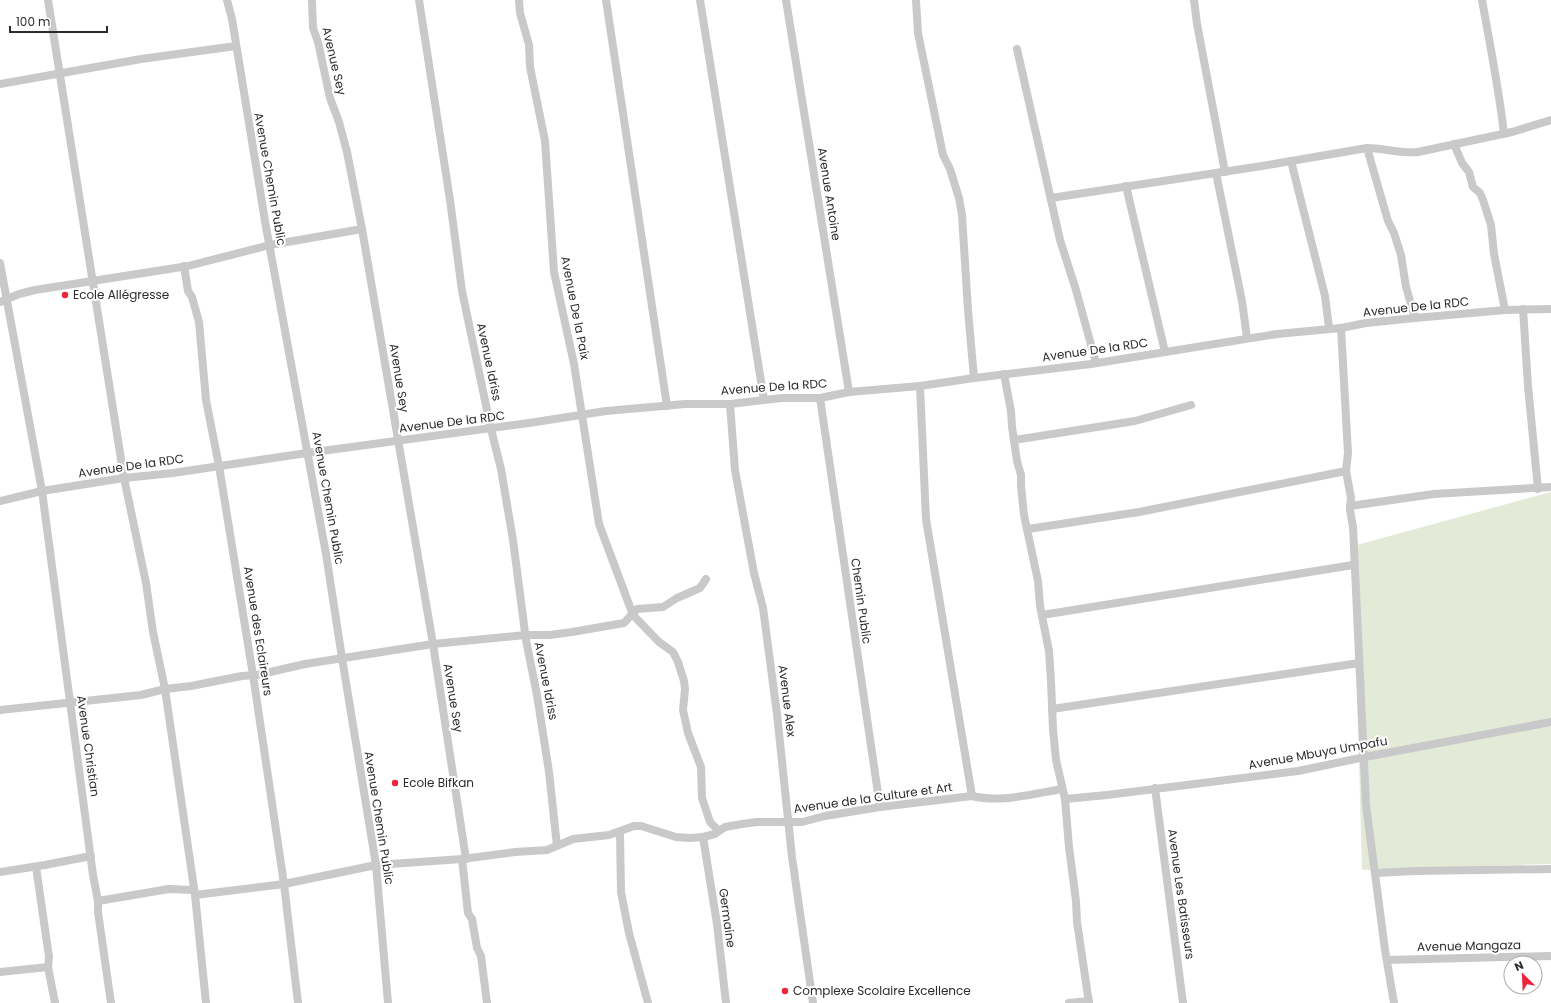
<svg xmlns="http://www.w3.org/2000/svg" width="1551" height="1003" font-family="Poppins,sans-serif">
<style>
.green{fill:#e3ebd8}
.lines{fill:none;stroke-linecap:round;stroke-linejoin:round}
.minor{stroke:#c9c9c9;stroke-width:8}
.poi-dot{fill:#ee243d;stroke:#fff;stroke-width:1.5}
.labels{text-anchor:middle;stroke-width:4;stroke-linejoin:round;paint-order:stroke}
.street-label{font-size:12px;fill:#2c2c2c;stroke:#fff}
.poi-label{font-size:12px;fill:#2c2c2c;stroke:#fff;text-anchor:start}
</style>
<rect width="100%" height="100%" fill="#fff"/>
<path class="green" d="M1551 492V864L1362 870 1353 546Z"/>
<g class="lines">
<g class="minor">
<path d="M48 0 124 478 146 583 153 632 165 689 195 895 206 1003"/>
<path d="M227 0 232 19 266 227 326 554 342 658 376 865 388 1003"/>
<path d="M312 0 313 28 318 42 330 98 339 122 347 152 362 229 433 644 466 859"/>
<path d="M419 0 450 200 462 291 491 429 501 469 513 540 526 640 537 695 549 772 557 846"/>
<path d="M519 0 520 13 529 45 530 67 545 141 554 272 574 364 599 524 633 615 659 642 673 652 678 662 684 681 685 689 683 710 688 733 701 767 702 798 710 822 718 830"/>
<path d="M606 0 667 406"/>
<path d="M700 0 764 400"/>
<path d="M786 0 849 392"/>
<path d="M916 0 918 33 943 155 950 169 959 198 962 215 968 310 974 378"/>
<path d="M1194 0 1197 24 1225 172"/>
<path d="M1482 0C1490 45 1499 89 1504 134"/>
<path d="M1017 49 1060 240 1076 290 1096 363"/>
<path d="M0 84 141 59 236 46"/>
<path d="M1454 144 1462 163 1469 172 1473 187 1480 193 1483 200 1491 225 1494 254 1505 310"/>
<path d="M1367 148 1388 221 1394 233 1401 255 1406 287 1415 318"/>
<path d="M1291 161 1325 296 1329 328"/>
<path d="M1216 173 1242 301 1247 338"/>
<path d="M1126 186 1165 352"/>
<path d="M1051 198 1262 166 1367 148C1384 148 1401 154 1418 152L1512 132 1551 120"/>
<path d="M0 263 42 491 93 875 98 901V912L111 1003"/>
<path d="M184 266 188 291 192 297 199 322 206 400 219 466 253 675 284 884 298 1003"/>
<path d="M0 302 19 294 35 290 188 266 270 245 362 229"/>
<path d="M1523 309 1528 386 1538 489"/>
<path d="M1341 328 1348 453 1346 471 1351 498 1350 510 1353 527 1366 805 1385 950 1394 1003"/>
<path d="M1004 374 1011 411 1012 427 1017 461 1021 475V486L1024 515 1038 581 1040 606 1049 651 1051 681 1053 729 1056 760 1065 799 1069 847 1076 901 1077 922 1089 1003"/>
<path d="M920 386 926 519 972 796"/>
<path d="M820 398 880 807"/>
<path d="M730 404 735 470 741 503 754 573 763 608 777 714 792 857 813 1003"/>
<path d="M1014 440 1135 421 1191 405"/>
<path d="M0 501 42 491 124 478 173 473 307 453 529 423 606 411 685 404H730L782 398H820L849 392 920 386 974 378 1091 364 1277 334 1341 328 1366 323 1415 318 1505 310 1551 309"/>
<path d="M1350 506 1434 494 1551 487"/>
<path d="M1028 529 1139 512 1346 471"/>
<path d="M1042 615 1353 565"/>
<path d="M1052 709 1359 663"/>
<path d="M0 710 141 695 165 689 191 686 242 676 257 675 305 664 433 644 525 635H550L572 632 624 623 637 609 663 607 677 598 700 588 706 579"/>
<path d="M1155 788 1183 1003"/>
<path d="M1065 799 1107 795 1298 771 1365 757 1551 722"/>
<path d="M620 832 621 892 629 933 648 1003"/>
<path d="M703 837 717 924 726 1003"/>
<path d="M462 859 468 913 472 919 477 948 481 956 487 1003"/>
<path d="M36 867 49 957 48 967 55 1003"/>
<path d="M0 872 45 865 91 856"/>
<path d="M1376 873 1415 871 1551 869"/>
<path d="M195 895 284 884 376 865 462 859 515 852 547 850 573 839 609 835 634 826H641L676 837 690 838 703 837 715 834 725 827 742 824 757 822H802L825 816 880 807 972 796C1000 803 1033 794 1062 789"/>
<path d="M98 901 169 889 194 890"/>
<path d="M1387 960 1551 956"/>
<path d="M0 972 48 967"/>
<path d="M1069 1003 1089 1001"/>
</g>
</g>
<g class="poi-dot">
<circle cx="65" cy="295" r="4"/>
<circle cx="395" cy="783" r="4"/>
<circle cx="785" cy="991" r="4"/>
</g>
<g class="labels">
<g class="street-label">
<text transform="translate(334 61) rotate(77)" y="4">Avenue Sey</text>
<text transform="translate(270 179) rotate(80)" y="4">Avenue Chemin Public</text>
<text transform="translate(829 194) rotate(81)" y="4">Avenue Antoine</text>
<text transform="translate(1416 307) rotate(-6)" y="4">Avenue De la RDC</text>
<text transform="translate(575 308) rotate(79)" y="4">Avenue De la Paix</text>
<text transform="translate(1095 350) rotate(-8)" y="4">Avenue De la RDC</text>
<text transform="translate(489 362) rotate(78)" y="4">Avenue Idriss</text>
<text transform="translate(399 378) rotate(81)" y="4">Avenue Sey</text>
<text transform="translate(774 387) rotate(-4)" y="4">Avenue De la RDC</text>
<text transform="translate(452 422) rotate(-7)" y="4">Avenue De la RDC</text>
<text transform="translate(131 466) rotate(-8)" y="4">Avenue De la RDC</text>
<text transform="translate(328 498) rotate(80)" y="4">Avenue Chemin Public</text>
<text transform="translate(861 601) rotate(82)" y="4">Chemin Public</text>
<text transform="translate(258 631) rotate(81)" y="4">Avenue des Eclaireurs</text>
<text transform="translate(546 681) rotate(79)" y="4">Avenue Idriss</text>
<text transform="translate(453 698) rotate(81)" y="4">Avenue Sey</text>
<text transform="translate(787 701) rotate(83)" y="4">Avenue Alex</text>
<text transform="translate(88 746) rotate(82)" y="4">Avenue Christian</text>
<text transform="translate(1318 753) rotate(-10)" y="4">Avenue Mbuya Umpafu</text>
<text transform="translate(873 798) rotate(-8)" y="4">Avenue de la Culture et Art</text>
<text transform="translate(379 818) rotate(81)" y="4">Avenue Chemin Public</text>
<text transform="translate(1181 894) rotate(82)" y="4">Avenue Les Batisseurs</text>
<text transform="translate(727 918) rotate(82)" y="4">Germaine</text>
<text transform="translate(1469 946) rotate(-1)" y="4">Avenue Mangaza</text>
</g>
<g class="poi-label">
<text x="73" y="299">Ecole Allégresse</text>
<text x="403" y="787">Ecole Bifkan</text>
<text x="793" y="995">Complexe Scolaire Excellence</text>
</g>
</g>
<g transform="translate(1523 975) rotate(336)"><circle r="19" fill="#ffffff" stroke="#ababab"/>
<path d="M0-3L7 15L0 10L-7 15Z" fill="#ee243d"/>
<text y="-6" font-size="11" font-weight="bold" text-anchor="middle" fill="#2c2c2c">N</text>
</g>
<path d="M10 26v6h97v-6" fill="none" stroke="#2c2c2c" stroke-width="2"/>
<text x="16" y="26" font-size="12" fill="#2c2c2c" stroke="#ffffff" stroke-width="3" paint-order="stroke">100 m</text>
</svg>
